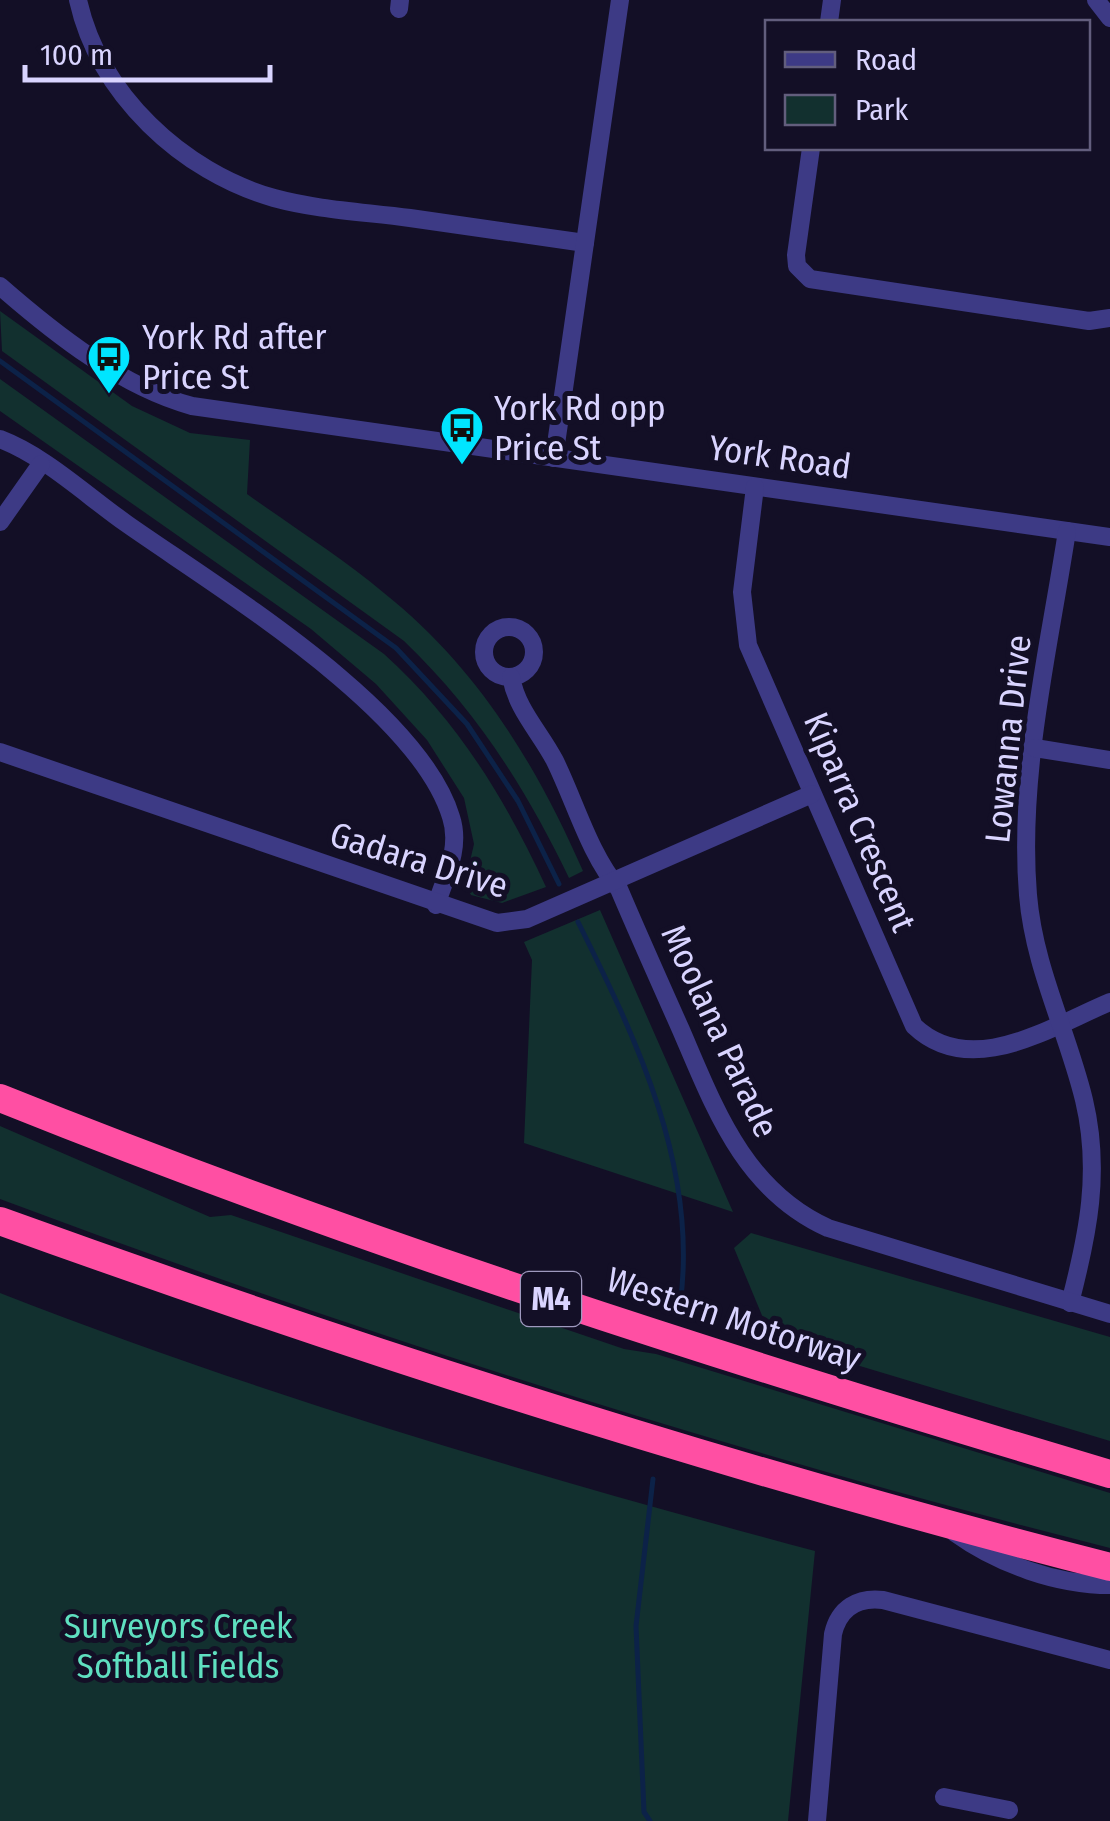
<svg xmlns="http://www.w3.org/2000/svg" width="1110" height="1821" font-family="'Fira Sans Condensed',sans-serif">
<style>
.green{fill:#12302f}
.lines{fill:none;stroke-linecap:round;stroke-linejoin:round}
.stream{stroke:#0c2248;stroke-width:5}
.minor{stroke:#3d3a85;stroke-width:18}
.highway{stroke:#ff4fa3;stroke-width:28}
.labels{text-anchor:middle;stroke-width:10;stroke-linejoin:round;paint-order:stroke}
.shield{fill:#130f26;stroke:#9e99be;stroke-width:2.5}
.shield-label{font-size:32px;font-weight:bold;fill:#d9d4ff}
.poi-label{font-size:35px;fill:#d9d4ff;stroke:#130f26;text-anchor:start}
.street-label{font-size:35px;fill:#d9d4ff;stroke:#130f26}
.park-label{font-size:35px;fill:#5fe0c0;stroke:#130f26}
</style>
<rect width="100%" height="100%" fill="#130f26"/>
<g class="green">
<path d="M0 311 132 406 190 433 250 440 247 494C293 527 341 557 384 593 477 667 536 764 583 871L569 878C525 787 476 710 404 641L2 351Z"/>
<path d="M0 379 384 654C457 720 505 798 546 887L502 903 471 895 465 883 474 844 464 798 427 740 376 684 311 629 0 411Z"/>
<path d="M600 910 733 1212 524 1143 532 960 524 942Z"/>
<path d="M0 1126 210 1217 231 1215 624 1349 656 1354 1110 1493V1548C734 1453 363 1335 0 1199Z"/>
<path d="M751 1233 1110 1337V1441L780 1342 766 1325 734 1248Z"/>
<path d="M0 1293C263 1396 542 1478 815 1551L788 1821H0Z"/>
</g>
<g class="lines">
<g class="stream">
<path d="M0 361 396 648 467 724 518 801 559 884"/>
<path d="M578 922C637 1040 699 1169 680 1305"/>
<path d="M650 1821 644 1812 636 1626 653 1479"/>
</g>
<g class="minor">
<path d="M78 0C99 94 182 172 274 198 318 210 366 212 410 218 469 226 527 235 585 243"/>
<path d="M1096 0 1110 18"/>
<path d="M399 9 400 0"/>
<path d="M829 22 832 0"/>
<path d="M811 148 796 255 797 266 810 279 1089 321 1110 318"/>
<path d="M0 286C55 334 122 387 192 406L1110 537"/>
<path d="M0 439C45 456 87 496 127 524 218 588 418 708 451 817 461 847 446 876 436 905"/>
<path d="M554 458 620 0"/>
<path d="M755 487 742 592 748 645 914 1026C971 1080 1050 1027 1110 1002"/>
<path d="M0 522 41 464"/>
<path d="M1067 531C1049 649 1018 775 1028 895 1034 968 1067 1030 1084 1100 1101 1171 1088 1234 1070 1303"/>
<circle cx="509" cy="652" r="25"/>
<path d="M511 677C517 710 540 732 555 761 576 804 589 853 619 889 639 936 660 983 681 1030 715 1109 744 1190 828 1228L1110 1314"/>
<path d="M1035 748 1110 760"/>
<path d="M0 752 497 923 527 919 812 794"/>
<path d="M955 1533C998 1564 1057 1585 1110 1585"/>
<path d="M944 1797 1009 1810"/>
<path d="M817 1821 833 1634C839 1608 858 1597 883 1600L1110 1660"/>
</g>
<g class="highway">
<path d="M0 1098C363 1244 736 1363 1110 1474"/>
<path d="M0 1221C365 1353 734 1471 1110 1567"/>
</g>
</g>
<defs>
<symbol id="bus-pin" viewBox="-11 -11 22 30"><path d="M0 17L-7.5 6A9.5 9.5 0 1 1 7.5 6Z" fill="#00e5ff" stroke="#130f26"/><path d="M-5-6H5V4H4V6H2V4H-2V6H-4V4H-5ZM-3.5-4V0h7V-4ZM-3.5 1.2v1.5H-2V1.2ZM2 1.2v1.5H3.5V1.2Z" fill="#111"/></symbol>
</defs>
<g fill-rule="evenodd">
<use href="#bus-pin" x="84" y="332" width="50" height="68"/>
<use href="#bus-pin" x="437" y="403" width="50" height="68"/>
</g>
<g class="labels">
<rect class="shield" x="521" y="1272" width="60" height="54" rx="8"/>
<g class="shield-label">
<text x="551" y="1310">M4</text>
</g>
<g class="poi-label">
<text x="142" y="349">York Rd after<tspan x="142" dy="40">Price St</tspan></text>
<text x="494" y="420">York Rd opp<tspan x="494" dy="40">Price St</tspan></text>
</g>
<g class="street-label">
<text transform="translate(780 457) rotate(8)" y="12">York Road</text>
<text transform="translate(1008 739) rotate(-84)" y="12">Lowanna Drive</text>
<text transform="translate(860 822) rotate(67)" y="12">Kiparra Crescent</text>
<text transform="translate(419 860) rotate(17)" y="12">Gadara Drive</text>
<text transform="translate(720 1031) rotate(65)" y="12">Moolana Parade</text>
<text transform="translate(734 1319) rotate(18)" y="12">Western Motorway</text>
</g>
<g class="park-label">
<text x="178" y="1638">Surveyors Creek<tspan x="178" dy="40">Softball Fields</tspan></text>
</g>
</g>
<rect x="765" y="20" width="325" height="130" fill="#130f26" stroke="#625e7d" stroke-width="2.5"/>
<rect x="785" y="52" width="50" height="15" fill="#3d3a85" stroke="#625e7d" stroke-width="2.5"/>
<text x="855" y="70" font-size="30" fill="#d9d4ff">Road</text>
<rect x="785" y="95" width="50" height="30" fill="#12302f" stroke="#625e7d" stroke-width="2.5"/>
<text x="855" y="120" font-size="30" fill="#d9d4ff">Park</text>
<path d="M25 65v15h245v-15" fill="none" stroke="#d9d4ff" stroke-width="5"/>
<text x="40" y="65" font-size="30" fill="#d9d4ff" stroke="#130f26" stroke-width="8" paint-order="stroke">100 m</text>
</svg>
